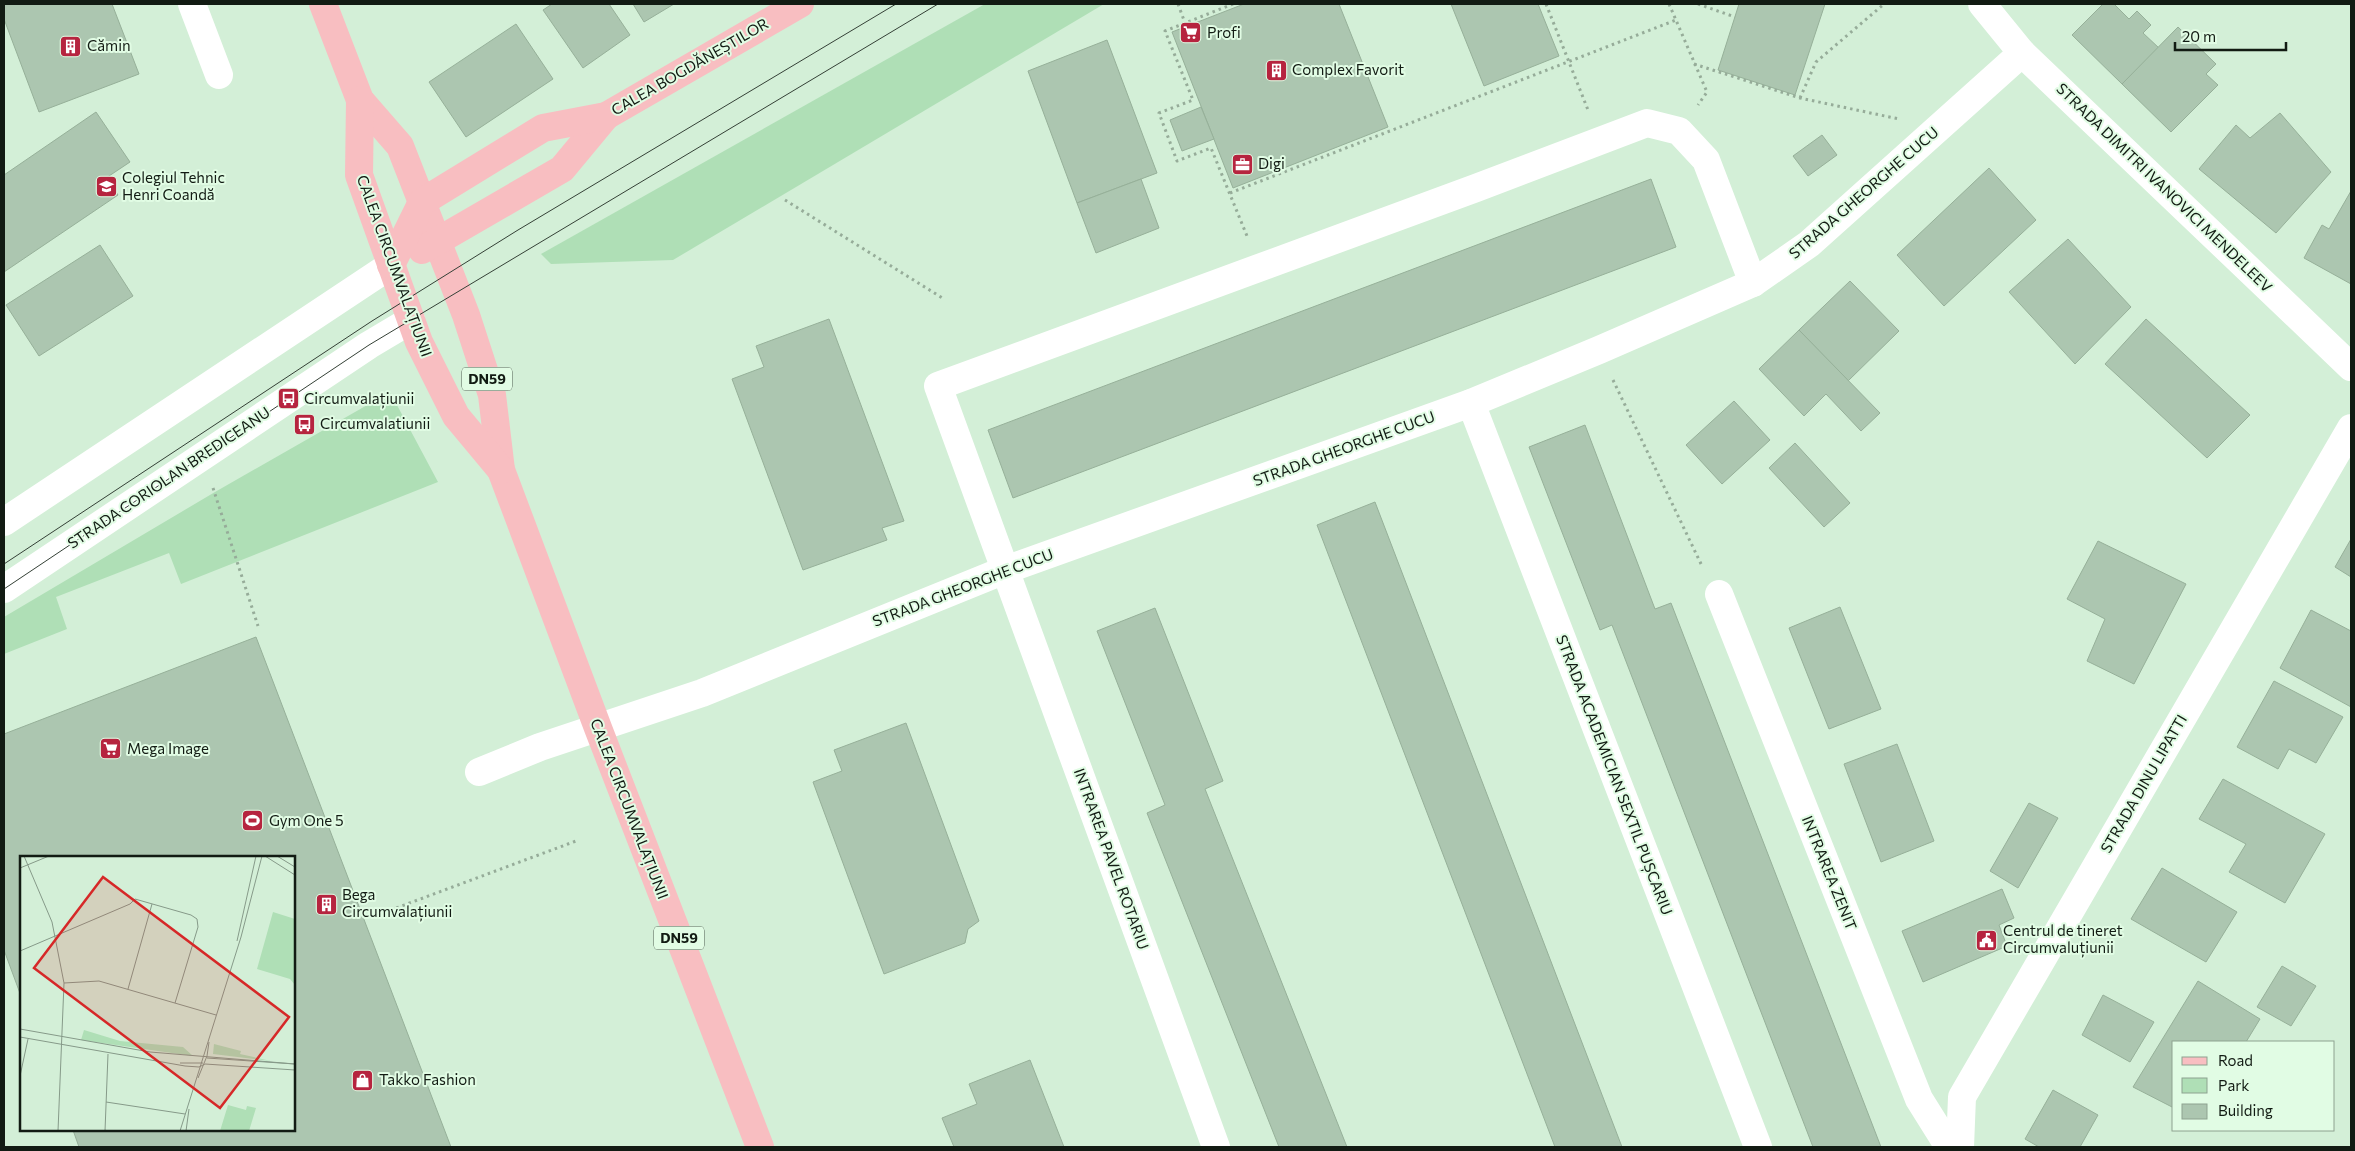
<svg xmlns="http://www.w3.org/2000/svg" width="2355" height="1151" font-family="Commissioner,sans-serif">
<style>
.green{fill:#afdfb6}
.building{fill:#acc6b0;stroke:#96b099}
.lines{fill:none;stroke-linecap:round;stroke-linejoin:round}
.path{stroke:#96ac99;stroke-width:3;stroke-dasharray:2.5 4;stroke-linecap:butt}
.minor{stroke:#fff;stroke-width:28}
.major{stroke:#f8bec1;stroke-width:28}
.tram{stroke:#344036;stroke-width:1}
.labels{text-anchor:middle;stroke-width:4;stroke-linejoin:round;paint-order:stroke}
.shield{fill:#e1fce4;stroke:#505e52;stroke-width:1}
.shield-label{font-size:14px;font-weight:bold;fill:#121b13}
.poi-label{font-size:15px;fill:#121b13;stroke:#e1fce4;text-anchor:start}
.street-label{font-size:15px;fill:#121b13;stroke:#e1fce4}
.inset-road{fill:none;stroke:#869a89;stroke-width:1}
.view{fill:#d62828;fill-opacity:0.15;stroke:#d62828;stroke-width:2.5}
.inset-edge{fill:none;stroke:#121b13;stroke-width:2.5}
</style>
<rect width="100%" height="100%" fill="#d3efd7"/>
<g class="green">
<path d="M985 4H1104L673 260 551 264 541 254Z"/>
<path d="M390 392 438 482 181 584 169 553 56 597 67 629 4 654V617L215 492Z"/>
</g>
<g class="building">
<path d="M4 4H112L139 74 39 112 4 19Z"/>
<path d="M552 4H609L630 35 583 68 543 10Z"/>
<path d="M633 4H674L644 22Z"/>
<path d="M1244 4H1339L1388 127 1233 188 1172 32Z"/>
<path d="M1451 4H1538L1559 56 1484 86Z"/>
<path d="M1739 4H1825L1795 95 1718 70Z"/>
<path d="M2103 4H2114L2129 19 2137 11 2151 25 2143 33 2159 48 2122 84 2072 35Z"/>
<path d="M516 24 553 79 466 137 429 82Z"/>
<path d="M2178 27 2216 64 2206 74 2218 85 2171 132 2122 84Z"/>
<path d="M1107 40 1157 173 1077 203 1028 71Z"/>
<path d="M1201 107 1214 139 1182 151 1170 120Z"/>
<path d="M96 112 130 162 106 178 118 195 4 272V175Z"/>
<path d="M2280 113 2331 172 2276 233 2199 169 2236 125 2250 138Z"/>
<path d="M1822 135 1837 155 1808 176 1793 156Z"/>
<path d="M1989 168 2036 220 1944 306 1897 255Z"/>
<path d="M1141 179 1159 228 1096 253 1077 203Z"/>
<path d="M1651 179 1676 247 1013 498 988 430Z"/>
<path d="M2351 191V284L2304 258 2322 225 2329 229Z"/>
<path d="M2068 239 2131 307 2075 364 2009 292Z"/>
<path d="M100 245 133 296 39 356 6 305Z"/>
<path d="M1850 281 1899 331 1848 381 1799 330Z"/>
<path d="M829 319 904 521 882 528 887 540 803 570 732 379 764 367 756 346Z"/>
<path d="M2146 319 2250 415 2207 458 2105 364Z"/>
<path d="M1799 330 1880 413 1861 431 1826 394 1804 416 1759 369Z"/>
<path d="M1734 401 1770 440 1722 484 1686 445Z"/>
<path d="M1585 425 1655 609 1671 603 1881 1147H1813L1612 625 1600 630 1529 447Z"/>
<path d="M1795 443 1850 503 1824 527 1769 468Z"/>
<path d="M1375 502 1622 1147H1555L1317 525Z"/>
<path d="M2351 539V577L2335 567Z"/>
<path d="M2098 541 2186 584 2134 684 2087 661 2105 619 2067 599Z"/>
<path d="M1840 607 1881 709 1829 729 1789 628Z"/>
<path d="M1155 608 1223 781 1205 789 1347 1147H1279L1147 813 1165 805 1097 631Z"/>
<path d="M2311 610 2351 631V707L2280 668Z"/>
<path d="M256 637 451 1147H79L73 1130H294V857H21V996L4 950V734Z"/>
<path d="M2274 681 2343 717 2316 763 2289 749 2278 769 2237 747Z"/>
<path d="M906 723 979 921 968 929 965 943 884 974 813 782 842 771 834 750Z"/>
<path d="M1897 744 1934 841 1881 862 1844 764Z"/>
<path d="M2223 779 2325 834 2285 903 2229 872 2246 844 2199 819Z"/>
<path d="M2029 803 2058 818 2018 888 1990 871Z"/>
<path d="M2162 868 2237 912 2206 962 2131 919Z"/>
<path d="M2002 889 2014 918 1999 925 2007 946 1923 982 1902 931Z"/>
<path d="M2282 966 2316 986 2291 1026 2257 1007Z"/>
<path d="M2198 981 2260 1019 2246 1042H2174V1108L2133 1087Z"/>
<path d="M2103 995 2154 1022 2130 1062 2082 1035Z"/>
<path d="M1030 1060 1064 1147H954L942 1118 977 1104 969 1084Z"/>
<path d="M2053 1090 2098 1115 2080 1147H2039L2025 1139Z"/>
</g>
<g class="lines">
<g class="path">
<path d="M1178 4 1185 23"/>
<path d="M1233 4 1165 31 1193 100 1159 113 1177 161 1211 148 1247 236"/>
<path d="M1546 4 1588 110"/>
<path d="M1669 4 1707 92 1698 105"/>
<path d="M1698 4 1735 17"/>
<path d="M1694 64 1800 98 1899 119"/>
<path d="M1800 98 1816 62 1884 4"/>
<path d="M1230 193 1676 20"/>
<path d="M785 200 944 299"/>
<path d="M1613 380 1702 566"/>
<path d="M213 488 258 626"/>
<path d="M372 917 576 841"/>
</g>
<g class="minor">
<path d="M192 4 219 75"/>
<path d="M1982 4 2022 53 2351 367"/>
<path d="M1471 403 1758 1147"/>
<path d="M4 522 391 265"/>
<path d="M4 589 369 345 411 320"/>
<path d="M1719 594 1919 1099 1949 1147"/>
<path d="M479 772 540 747 702 693 1005 570 1471 403 1599 350 1753 283 1809 244 2022 53"/>
<path d="M1216 1147 938 386 1476 188 1647 123 1679 131 1706 160 1753 283"/>
<path d="M1960 1147 1962 1097 2351 428"/>
</g>
<g class="major">
<path d="M323 4 360 100 400 146 466 315 492 395 501 470 598 728 760 1147"/>
<path d="M360 100 359 175 419 342 456 416 501 470"/>
<path d="M422 250 562 169 606 116"/>
<path d="M391 265 422 202 543 128 606 116 800 4"/>
</g>
<g class="tram">
<path d="M4 564 372 321 518 230 896 4"/>
<path d="M4 589 369 345 938 4"/>
</g>
</g>
<defs>
<symbol id="supermarket-square" viewBox="-11 -11 22 22"><rect x="-9" y="-9" width="18" height="18" rx="4" fill="#b6243f" stroke="#e1fce4"/><path d="M-6-5.5h2.5l.6 2H6L4.5 2H-2.5L-4.4-4H-6ZM-1.5 3.2a1.3 1.3 0 1 0 .1 0ZM3 3.2a1.3 1.3 0 1 0 .1 0Z" fill="#fff"/></symbol>
<symbol id="building-square" viewBox="-11 -11 22 22"><rect x="-9" y="-9" width="18" height="18" rx="4" fill="#b6243f" stroke="#e1fce4"/><path d="M-4-6H4V6H1V3H-1V6H-4ZM-2.5-4.3h1.7v1.8h-1.7ZM.8-4.3h1.7v1.8H.8ZM-2.5-1h1.7V.8h-1.7ZM.8-1h1.7V.8H.8Z" fill="#fff"/></symbol>
<symbol id="office-square" viewBox="-11 -11 22 22"><rect x="-9" y="-9" width="18" height="18" rx="4" fill="#b6243f" stroke="#e1fce4"/><path d="M-6-3h4V-5.5h4V-3h4V5H-6ZM-1-4.5V-3h2v-1.5ZM-6 0V1H6V0Z" fill="#fff"/></symbol>
<symbol id="school-square" viewBox="-11 -11 22 22"><rect x="-9" y="-9" width="18" height="18" rx="4" fill="#b6243f" stroke="#e1fce4"/><path d="M0-5L7-2L0 1L-7-2ZM-4 1L0 2.5L4 1V4Q0 6-4 4Z" fill="#fff"/></symbol>
<symbol id="bus-square" viewBox="-11 -11 22 22"><rect x="-9" y="-9" width="18" height="18" rx="4" fill="#b6243f" stroke="#e1fce4"/><path d="M-5-6H5V4H4V6H2V4H-2V6H-4V4H-5ZM-3.5-4V0h7V-4ZM-3.5 1.2v1.5H-2V1.2ZM2 1.2v1.5H3.5V1.2Z" fill="#fff"/></symbol>
<symbol id="stadium-square" viewBox="-11 -11 22 22"><rect x="-9" y="-9" width="18" height="18" rx="4" fill="#b6243f" stroke="#e1fce4"/><path d="M0-5a6.5 5 0 1 0 0 10a6.5 5 0 1 0 0-10ZM-3.5-1.8h7v3.6h-7Z" fill="#fff"/></symbol>
<symbol id="civic-square" viewBox="-11 -11 22 22"><rect x="-9" y="-9" width="18" height="18" rx="4" fill="#b6243f" stroke="#e1fce4"/><path d="M-.6-6.5H3V-4.5H.6V-3L4-1V1h2V6H-6V1h2V-1L-.6-3ZM-1.2 2.5V6h2.4V2.5Z" fill="#fff"/></symbol>
<symbol id="shop-square" viewBox="-11 -11 22 22"><rect x="-9" y="-9" width="18" height="18" rx="4" fill="#b6243f" stroke="#e1fce4"/><path d="M-5-2.5h2.3a2.7 3.5 0 0 1 5.4 0H5L5.5 6h-11ZM-1.5-2.5h3a1.5 2.3 0 0 0-3 0Z" fill="#fff"/></symbol>
</defs>
<g fill-rule="evenodd">
<use href="#supermarket-square" x="1178" y="20" width="25" height="25"/>
<use href="#building-square" x="58" y="34" width="25" height="25"/>
<use href="#building-square" x="1264" y="58" width="25" height="25"/>
<use href="#office-square" x="1230" y="152" width="25" height="25"/>
<use href="#school-square" x="94" y="174" width="25" height="25"/>
<use href="#bus-square" x="276" y="386" width="25" height="25"/>
<use href="#bus-square" x="292" y="412" width="25" height="25"/>
<use href="#supermarket-square" x="98" y="736" width="25" height="25"/>
<use href="#stadium-square" x="240" y="808" width="25" height="25"/>
<use href="#building-square" x="314" y="892" width="25" height="25"/>
<use href="#civic-square" x="1974" y="928" width="25" height="25"/>
<use href="#shop-square" x="350" y="1068" width="25" height="25"/>
</g>
<g class="labels">
<g class="shield">
<rect x="462" y="367.5" width="50" height="23" rx="4"/>
<rect x="654" y="926.5" width="50" height="23" rx="4"/>
</g>
<g class="shield-label">
<text x="487" y="384">DN59</text>
<text x="679" y="943">DN59</text>
</g>
<g class="poi-label">
<text x="1207" y="38">Profi</text>
<text x="87" y="51">Cămin</text>
<text x="1292" y="75">Complex Favorit</text>
<text x="1258" y="169">Digi</text>
<text x="122" y="183">Colegiul Tehnic<tspan x="122" dy="17">Henri Coandă</tspan></text>
<text x="304" y="404">Circumvalațiunii</text>
<text x="320" y="429">Circumvalatiunii</text>
<text x="127" y="754">Mega Image</text>
<text x="269" y="826">Gym One 5</text>
<text x="342" y="900">Bega<tspan x="342" dy="17">Circumvalațiunii</tspan></text>
<text x="2003" y="936">Centrul de tineret<tspan x="2003" dy="17">Circumvaluțiunii</tspan></text>
<text x="379" y="1085">Takko Fashion</text>
</g>
<g class="street-label">
<text transform="translate(690 67) rotate(-30)" y="5">CALEA BOGDĂNEȘTILOR</text>
<text transform="translate(2164 188) rotate(44)" y="5">STRADA DIMITRI IVANOVICI MENDELEEV</text>
<text transform="translate(1864 193) rotate(-41)" y="5">STRADA GHEORGHE CUCU</text>
<text transform="translate(394 266) rotate(70)" y="5">CALEA CIRCUMVALAȚIUNII</text>
<text transform="translate(1344 449) rotate(-20)" y="5">STRADA GHEORGHE CUCU</text>
<text transform="translate(169 478) rotate(-34)" y="5">STRADA CORIOLAN BREDICEANU</text>
<text transform="translate(963 588) rotate(-21)" y="5">STRADA GHEORGHE CUCU</text>
<text transform="translate(1614 775) rotate(69)" y="5">STRADA ACADEMICIAN SEXTIL PUȘCARIU</text>
<text transform="translate(2144 784) rotate(-60)" y="5">STRADA DINU LIPATTI</text>
<text transform="translate(629 809) rotate(69)" y="5">CALEA CIRCUMVALAȚIUNII</text>
<text transform="translate(1111 859) rotate(70)" y="5">INTRAREA PAVEL ROTARIU</text>
<text transform="translate(1829 873) rotate(68)" y="5">INTRAREA ZENIT</text>
</g>
</g>
<g transform="translate(20 856)">
<rect width="275" height="275" fill="#d3efd7"/>
<path d="M253 56 275 63V129L270 123 237 113ZM64 174 100 185 163 191 173 200 61 184ZM194 188 221 195 220 198 251 205 193 198ZM208 249 226 254 227 250 236 252 229 275H200Z" fill="#afdfb6"/>
<path class="inset-road" d="M4 0 32 66 44 127 38 275M245 0 275 19M257 0 275 11M0 12 29 0M217 85 236 0M0 95 110 48 115 43 171 59 177 63 178 71 155 147M44 127 79 125 196 159M108 133 132 48M0 173 130 196 275 208M0 181 165 210 179 211 185 208M187 202 275 208M160 207H183M185 208 275 214M0 220 8 183M178 222 187 200 189 186M86 246 165 258M85 275 88 198M160 275 221 81 242 0M166 275 169 253"/>
<path class="view" d="M83 21 269 161 200 252 14 112Z"/>
<rect width="275" height="275" class="inset-edge"/>
</g>
<rect width="2355" height="1151" fill="none" stroke="#121b13" stroke-width="10"/>
<rect x="2172" y="1041" width="162" height="90" fill="#e1fce4" stroke="#8ea290"/>
<rect x="2182" y="1057" width="25" height="8" fill="#f8bec1" stroke="#8ea290"/>
<text x="2218" y="1066" font-size="15" fill="#121b13">Road</text>
<rect x="2182" y="1078" width="25" height="15" fill="#afdfb6" stroke="#8ea290"/>
<text x="2218" y="1091" font-size="15" fill="#121b13">Park</text>
<rect x="2182" y="1104" width="25" height="15" fill="#acc6b0" stroke="#8ea290"/>
<text x="2218" y="1116" font-size="15" fill="#121b13">Building</text>
<path d="M2175 42v8h111v-8" fill="none" stroke="#121b13" stroke-width="2.5"/>
<text x="2182" y="42" font-size="15" fill="#121b13" stroke="#e1fce4" stroke-width="4" paint-order="stroke">20 m</text>
</svg>
